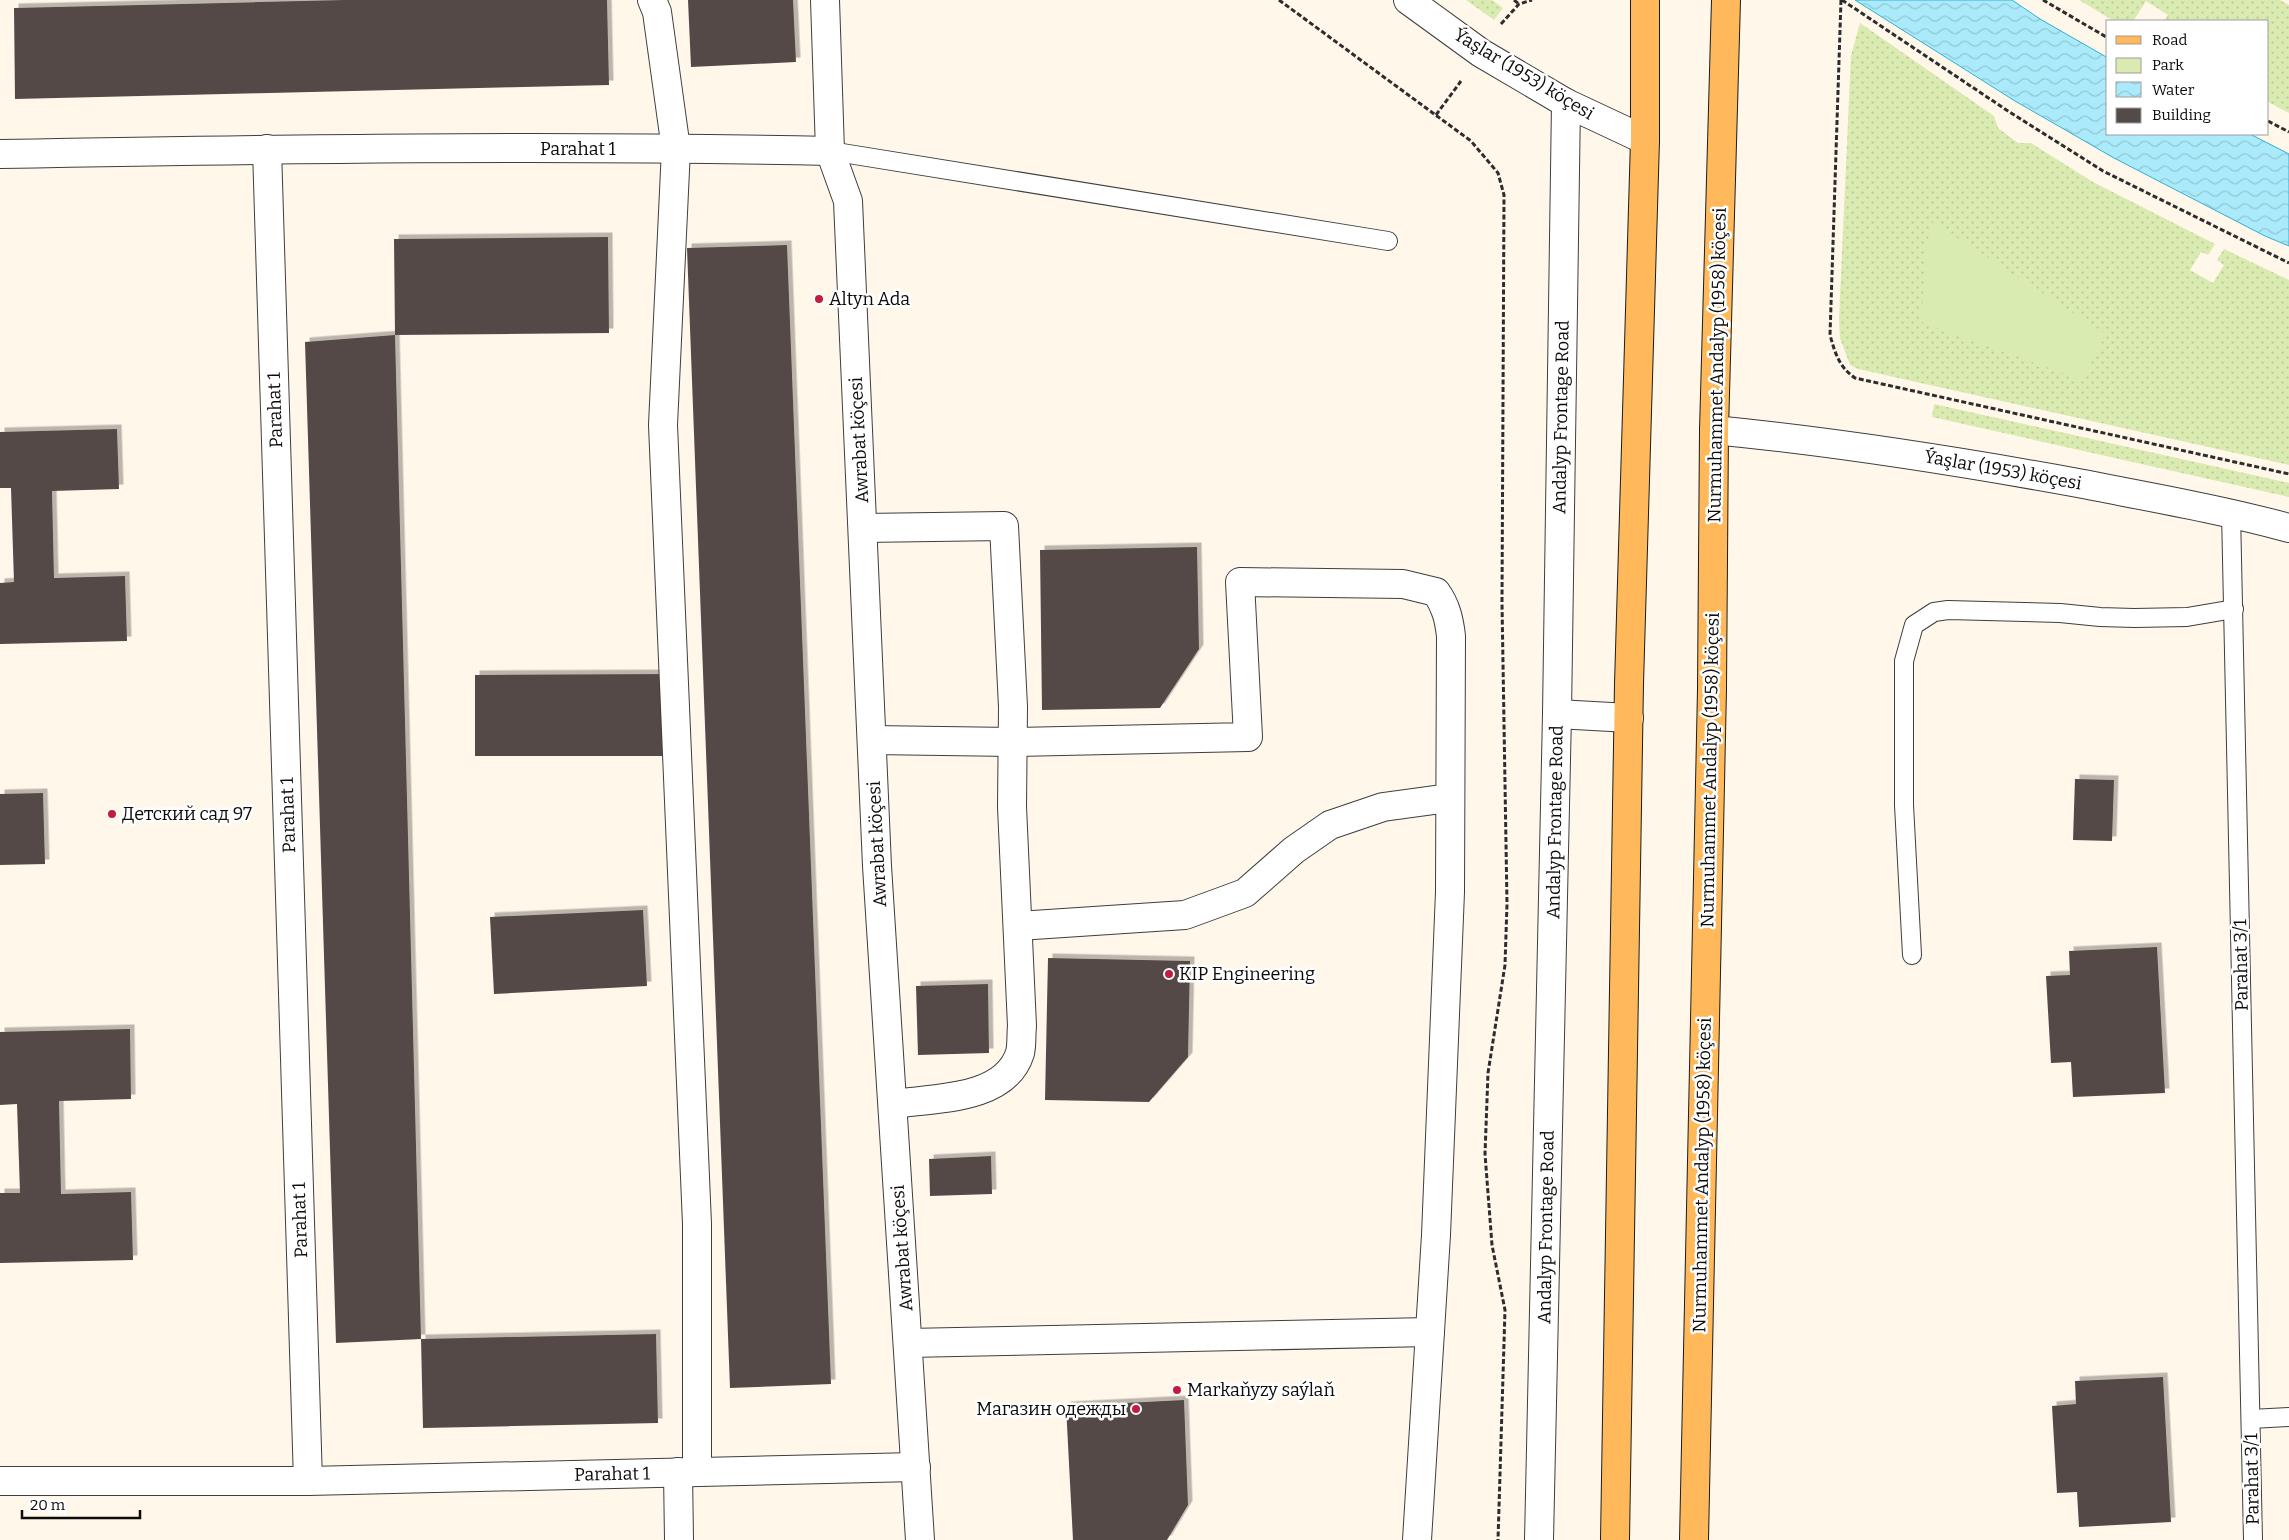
<svg xmlns="http://www.w3.org/2000/svg" width="2289" height="1540" font-family="Bitter,serif">
<style>
.grass{fill:url(#grass-dots)}
.park{fill:#daebb1}
.water{fill:url(#water-waves);stroke:#2eb1d5}
.building{fill:#544a47;filter:url(#shadow)}
.lines{fill:none;stroke-linecap:round;stroke-linejoin:round}
.service-casing{stroke:#3e3e3e;stroke-width:20}
.minor-casing{stroke:#3e3e3e;stroke-width:30}
.primary-casing{stroke:#1c1c1c;stroke-width:30}
.path{stroke:#2d2d2d;stroke-width:3;stroke-dasharray:5 2.5;stroke-linecap:butt}
.service{stroke:#fff;stroke-width:18}
.minor{stroke:#fff;stroke-width:28}
.primary{stroke:#ffb95a;stroke-width:28}
.poi-dot{fill:#c21c42;stroke:#fff;stroke-width:2}
.labels{text-anchor:middle;stroke-width:5;stroke-linejoin:round;paint-order:stroke}
.street-label{font-size:18px;fill:#0b0b0b;stroke:#fff}
.poi-label{font-size:18px;fill:#0b0b0b;stroke:#fff;text-anchor:start}
</style>
<defs>
<pattern id="grass-dots" width="8" height="8" patternUnits="userSpaceOnUse" patternTransform="scale(1.25)"><rect width="8" height="8" fill="#daebb1"/><path d="M2 2h.1M6 6h.1" fill="none" stroke="#bac897" stroke-width="1.8" stroke-linecap="round"/></pattern>
<pattern id="water-waves" width="16" height="10" patternUnits="userSpaceOnUse" patternTransform="scale(1.25)"><rect width="16" height="10" fill="#abeafa"/><path d="M0 5q4-4 8 0t8 0" fill="none" stroke="#92c7d5"/></pattern>
<filter id="shadow"><feDropShadow dx="4.5" dy="-4.5" stdDeviation="0" flood-color="#0004"/></filter>
</defs>
<rect width="100%" height="100%" fill="#fff7ea"/>
<g class="grass">
<path d="M1466 0H1492L1503 8 1494 20Z"/>
<path d="M2079 0H2280L2289 5V113L2268 102V21H2164L2168 15 2146 1 2134 20 2136 21H2114Z"/>
<path d="M1860 23 1994 116 1998 128 2018 143H2031L2093 182 2215 244 2208 255 2201 252 2190 270 2213 283 2224 265 2217 260 2224 249 2289 280V465L1858 369 1850 365 1840 338 1839 319 1851 56Z"/>
<path d="M1934 404 2289 483V497L1932 417Z"/>
</g>
<path class="park" d="M1932 222 2106 334 2082 380 1921 322 1926 249Z"/>
<path class="water" d="M1855 0H2012L2040 19 2108 58V134H2250L2289 154V246L2265 236 2114 158 2015 101Z"/>
<g class="building">
<path d="M344 0H607L609 85 15 99 14 8Z"/>
<path d="M688 0H793L796 62 691 67Z"/>
<path d="M608 237 609 333 395 335 421 1339 336 1343 305 342 395 335 394 239Z"/>
<path d="M787 245 831 1384 730 1388 687 248Z"/>
<path d="M117 429 119 489 52 491 54 578 125 576 127 641 0 644V583L14 582 11 488H0V432Z"/>
<path d="M1197 547 1199 649 1160 708 1042 710 1040 550Z"/>
<path d="M673 674V756H475V675Z"/>
<path d="M2075 779 2114 780 2112 841 2073 840Z"/>
<path d="M43 793 45 864 0 865V794Z"/>
<path d="M643 910 647 986 494 994 490 917Z"/>
<path d="M2157 947 2165 1093 2073 1097 2071 1062 2051 1063 2046 976 2070 975 2069 951Z"/>
<path d="M1048 958 1190 961 1188 1057 1149 1102 1045 1100Z"/>
<path d="M988 984 989 1053 918 1055 916 986Z"/>
<path d="M130 1029 131 1099 59 1101 61 1194 131 1192 133 1260 0 1263V1193H20L17 1104 0 1105V1032Z"/>
<path d="M991 1156 992 1194 930 1196 929 1159Z"/>
<path d="M656 1334 658 1423 423 1428 421 1339Z"/>
<path d="M2163 1377 2171 1522 2079 1527 2077 1492 2057 1493 2052 1406 2076 1404 2075 1381Z"/>
<path d="M1184 1400 1188 1505 1167 1540H1073L1066 1406Z"/>
</g>
<g class="lines">
<defs>
<g id="service">
<path d="M830 151 1388 241"/>
<path d="M2231 512 2253 1540"/>
<path d="M1912 955 1904 805V661L1914 625 1934 612 1948 610 2060 613 2100 617 2134 618 2187 617 2234 609"/>
<path d="M2251 1419 2289 1417"/>
</g>
<g id="minor">
<path d="M652 0 657 12 676 149 663 425 697 1224V1472"/>
<path d="M825 0 830 151 848 201 877 866 920 1540"/>
<path d="M1408 0 1481 53 1566 103 1645 140"/>
<path d="M267 149 308 1481"/>
<path d="M0 154C276 149 553 145 830 151"/>
<path d="M1714 430C1836 442 1957 461 2078 483 2149 497 2219 509 2289 528"/>
<path d="M863 528 1004 526 1013 707 1012 807 1022 1026C1021 1035 1022 1045 1020 1053 1005 1101 933 1098 893 1104"/>
<path d="M1557 714 1629 718"/>
<path d="M872 740 1013 742 1248 737 1240 582 1403 584 1436 592C1446 606 1449 619 1451 636L1450 892 1436 1235 1417 1540"/>
<path d="M1018 926 1185 915 1245 893 1294 850 1330 825 1383 807 1449 798"/>
<path d="M908 1343 1430 1332"/>
<path d="M678 1472 679 1540"/>
<path d="M0 1481H308L916 1467"/>
<path d="M1539 1540 1557 714 1566 103"/>
</g>
<g id="primary">
<path d="M1615 1540 1629 684 1645 140V0"/>
<path d="M1694 1540 1712 689 1714 430 1726 0"/>
</g>
</defs>
<use href="#service" class="service-casing"/>
<use href="#minor" class="minor-casing"/>
<use href="#primary" class="primary-casing"/>
<g class="path">
<path d="M1279 0 1471 141 1498 173 1504 195 1502 603 1507 904 1505 965 1488 1073 1485 1154 1492 1245 1505 1310 1498 1540"/>
<path d="M1514 0 1519 4"/>
<path d="M1841 0 1830 335C1835 353 1839 367 1855 378L2289 474"/>
<path d="M1842 0 2008 111 2103 171 2289 263"/>
<path d="M2043 0 2108 38"/>
<path d="M1501 24 1519 4 1532 0"/>
<path d="M1436 115 1461 81"/>
<path d="M2268 121 2289 132"/>
</g>
<use href="#service" class="service"/>
<use href="#minor" class="minor"/>
<use href="#primary" class="primary"/>
</g>
<g class="poi-dot">
<circle cx="819" cy="299" r="5"/>
<circle cx="112" cy="814" r="5"/>
<circle cx="1169" cy="974" r="5"/>
<circle cx="1177" cy="1390" r="5"/>
<circle cx="1136" cy="1409" r="5"/>
</g>
<g class="labels">
<g class="street-label">
<text transform="translate(1524 74) rotate(31)" y="6">Ýaşlar (1953) köçesi</text>
<text x="578" y="155">Parahat 1</text>
<text transform="translate(1717 365) rotate(-89)" y="6">Nurmuhammet Andalyp (1958) köçesi</text>
<text transform="translate(275 410) rotate(-92)" y="6">Parahat 1</text>
<text transform="translate(1561 417) rotate(-89)" y="6">Andalyp Frontage Road</text>
<text transform="translate(859 440) rotate(-93)" y="6">Awrabat köçesi</text>
<text transform="translate(2003 470) rotate(10)" y="6">Ýaşlar (1953) köçesi</text>
<text transform="translate(1710 770) rotate(-89)" y="6">Nurmuhammet Andalyp (1958) köçesi</text>
<text transform="translate(288 815) rotate(-92)" y="6">Parahat 1</text>
<text transform="translate(1555 822) rotate(-89)" y="6">Andalyp Frontage Road</text>
<text transform="translate(877 844) rotate(-93)" y="6">Awrabat köçesi</text>
<text transform="translate(2241 965) rotate(-91)" y="6">Parahat 3/1</text>
<text transform="translate(1702 1175) rotate(-89)" y="6">Nurmuhammet Andalyp (1958) köçesi</text>
<text transform="translate(300 1220) rotate(-92)" y="6">Parahat 1</text>
<text transform="translate(1546 1227) rotate(-89)" y="6">Andalyp Frontage Road</text>
<text transform="translate(902 1248) rotate(-94)" y="6">Awrabat köçesi</text>
<text transform="translate(612 1474) rotate(-1)" y="6">Parahat 1</text>
<text transform="translate(2252 1479) rotate(-91)" y="6">Parahat 3/1</text>
</g>
<g class="poi-label">
<text x="829" y="305">Altyn Ada</text>
<text x="122" y="820">Детский сад 97</text>
<text x="1179" y="980">KIP Engineering</text>
<text x="1187" y="1396">Markaňyzy saýlaň</text>
<text x="1126" y="1415" text-anchor="end">Магазин одежды</text>
</g>
</g>
<rect x="2106" y="20" width="162" height="115" fill="#ffffff" stroke="#9d9d9d"/>
<rect x="2116" y="36" width="25" height="8" fill="#ffb95a" stroke="#9d9d9d"/>
<text x="2152" y="45" font-size="15" fill="#0b0b0b">Road</text>
<rect x="2116" y="58" width="25" height="15" fill="#daebb1" stroke="#9d9d9d"/>
<text x="2152" y="70" font-size="15" fill="#0b0b0b">Park</text>
<rect x="2116" y="82" width="25" height="15" fill="url(#water-waves)" stroke="#9d9d9d"/>
<text x="2152" y="95" font-size="15" fill="#0b0b0b">Water</text>
<rect x="2116" y="108" width="25" height="15" fill="#544a47" stroke="#9d9d9d"/>
<text x="2152" y="120" font-size="15" fill="#0b0b0b">Building</text>
<path d="M22 1510v8h118v-8" fill="none" stroke="#0b0b0b" stroke-width="2.5"/>
<text x="30" y="1510" font-size="15" fill="#0b0b0b" stroke="#ffffff" stroke-width="4" paint-order="stroke">20 m</text>
</svg>
